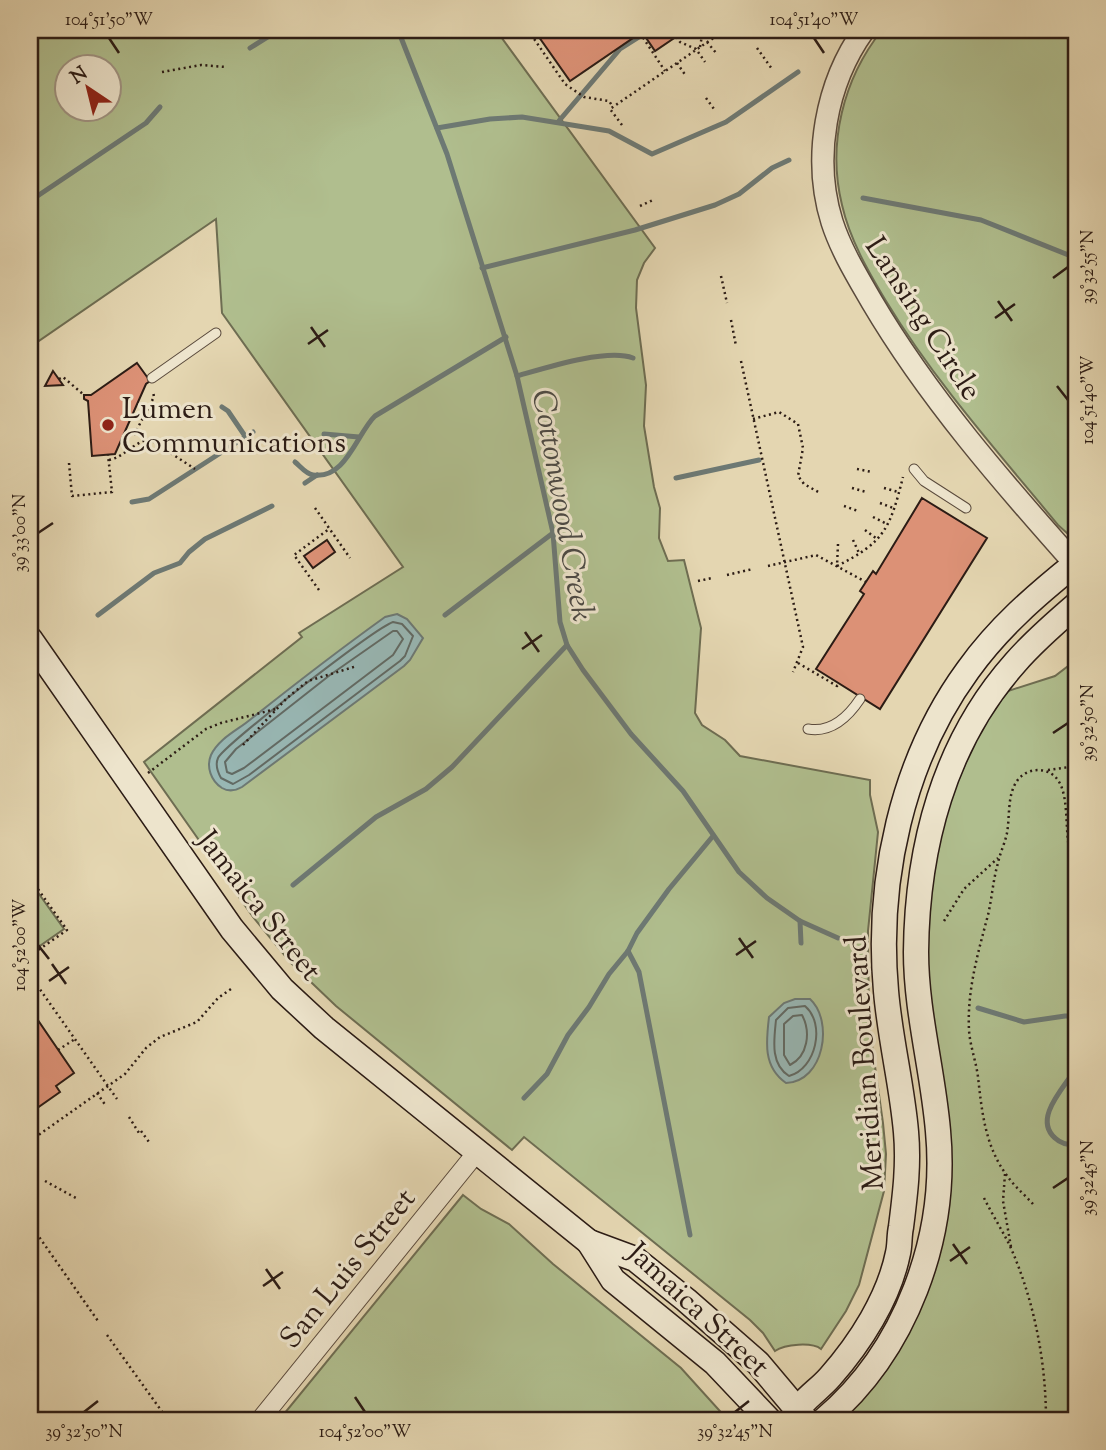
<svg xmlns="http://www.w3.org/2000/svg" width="1106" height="1450" font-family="'Sorts Mill Goudy',serif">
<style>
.green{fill:#b0be8e;stroke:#6e6d52;stroke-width:2;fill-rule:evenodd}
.water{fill:#98b7b4;stroke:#6d7974;stroke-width:2}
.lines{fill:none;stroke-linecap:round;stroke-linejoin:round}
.shore{stroke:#626a64;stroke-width:2}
.stream{stroke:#6d7974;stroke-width:5}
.building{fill:#dc9176;stroke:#2c1c15;stroke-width:2}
.service-casing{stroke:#5a4a3c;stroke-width:11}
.minor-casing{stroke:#5a4a3c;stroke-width:20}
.tertiary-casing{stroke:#5a4a3c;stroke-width:24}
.secondary-casing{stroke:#2c1c15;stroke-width:27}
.path{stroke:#2c1c15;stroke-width:2.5;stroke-dasharray:2 3.5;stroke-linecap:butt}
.service{stroke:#ede4cc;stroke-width:9}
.minor{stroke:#ede4cc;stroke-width:18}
.tertiary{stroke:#ede4cc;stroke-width:21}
.secondary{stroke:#ede4cc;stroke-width:24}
.ticks{fill:none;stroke:#2c1c15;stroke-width:2.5}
.poi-dot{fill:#8f2418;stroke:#ede4cc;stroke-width:2.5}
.labels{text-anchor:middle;stroke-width:6;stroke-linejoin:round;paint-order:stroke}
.street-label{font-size:30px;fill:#2c1c15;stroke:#ede4cc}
.poi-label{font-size:30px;fill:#2c1c15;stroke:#ede4cc;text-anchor:start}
.water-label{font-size:32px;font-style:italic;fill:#4c4a45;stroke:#ede4cc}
.neatline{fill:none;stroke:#2c1c15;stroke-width:2.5}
.ticks-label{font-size:18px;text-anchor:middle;fill:#2c1c15}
</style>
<rect width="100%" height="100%" fill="#e4d6b1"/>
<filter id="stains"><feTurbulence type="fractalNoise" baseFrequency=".00286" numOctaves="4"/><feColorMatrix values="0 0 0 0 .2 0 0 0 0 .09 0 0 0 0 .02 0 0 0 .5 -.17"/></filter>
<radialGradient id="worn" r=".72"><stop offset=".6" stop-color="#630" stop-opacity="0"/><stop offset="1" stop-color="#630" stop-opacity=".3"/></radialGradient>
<g class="green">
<path d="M30 30H496L655 248 644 263 637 280 636 308 646 385 644 426 654 487 660 508 659 538 668 561 684 560 701 628 695 713 702 725 725 740 740 756 870 780V795L878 832 868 931 869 1024 883 1123 886 1154 884 1191 859 1285 846 1311 821 1349C812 1342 785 1344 775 1351L763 1333 750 1320 524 1137 512 1150 336 1006 291 963 253 917 144 762 302 637 299 633 403 567 222 313 216 219 30 347ZM66 66H108V108H66Z"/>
<path d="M882 30H1076V529L1068 534 1058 525C998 452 935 382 886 301 868 271 850 240 842 205 827 144 843 79 882 30Z"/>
<path d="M1076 660V1420H857L850 1412 929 1283 927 922 942 818 981 727 1008 691 1055 676Z"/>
<path d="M34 887 64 929 34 950 30 944V890Z"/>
<path d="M463 1195 481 1209 509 1224 553 1264 681 1368 728 1420H279Z"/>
</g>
<g class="water">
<path d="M397 614 407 619 423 638 410 660 404 666 242 787C235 791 229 792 222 788 211 781 206 767 211 755 219 738 238 730 251 719 295 684 339 650 385 617Z"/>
<path d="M795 999H810C834 1021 824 1082 786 1083 763 1067 766 1042 769 1017L784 1003Z"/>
</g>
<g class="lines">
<g class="shore">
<path d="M393 622 402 624 413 636 405 656 400 661 249 775 233 784 221 778C217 771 215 765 218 758 224 745 374 629 393 622Z"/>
<path d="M393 631H397L403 639 393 655 244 768 232 774 227 772 225 762 236 749 330 675Z"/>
<path d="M805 1006C826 1024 816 1069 789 1076 770 1064 774 1040 776 1020L788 1008Z"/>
<path d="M802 1015C811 1032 808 1056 790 1065L784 1055V1024L793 1016Z"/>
</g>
<g class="stream">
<path d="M398 30 447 154 517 376 553 533 560 622 567 645 583 670 631 734 683 791 739 872 767 898 800 921 838 938"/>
<path d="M250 48 279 30"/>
<path d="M558 122 620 49 639 37"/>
<path d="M437 128 490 119 522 117 609 131 652 154 726 122 798 72"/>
<path d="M863 198 981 220 1076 258"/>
<path d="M30 201 146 123 160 107"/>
<path d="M482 268 635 230 715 205 739 194 772 168 789 160"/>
<path d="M517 376C545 368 607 348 633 358"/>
<path d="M222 407 228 411 245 436"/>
<path d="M324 434 359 437"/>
<path d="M295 462C300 466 306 474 313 475 346 480 357 433 375 416L506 337"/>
<path d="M676 478 759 460"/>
<path d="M305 483 317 475"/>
<path d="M132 502 149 499 253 432"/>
<path d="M98 615 154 573 180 563 189 552 205 539 272 506"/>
<path d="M445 615 553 533"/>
<path d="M293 885 376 817 426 789 452 767 567 645"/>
<path d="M800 921 801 943"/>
<path d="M628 951 639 972 690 1235"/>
<path d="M978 1008 1024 1022 1065 1016H1069L1076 1023"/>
<path d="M1076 1068C1066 1086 1032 1118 1055 1138 1061 1144 1068 1145 1076 1145"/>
<path d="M524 1098 547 1074 568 1035 589 1007 609 974 628 951 637 933 669 889 713 836"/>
</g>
</g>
<g class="building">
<path d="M534 30H686L655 51 642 32 570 81Z"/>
<path d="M137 363 150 381 146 384 115 454 92 456 88 401 84 399V395H91Z"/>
<path d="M53 371 63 385 45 386Z"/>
<path d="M922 498 987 538 880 709 816 669 864 594 860 591 873 571 876 574Z"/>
<path d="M327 540 335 552 313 568 304 556Z"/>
<path d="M31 1010 74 1073 56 1086 60 1092 30 1113Z"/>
</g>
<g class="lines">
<defs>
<g id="service">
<path d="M152 378 216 333"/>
<path d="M914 469 924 481 966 508"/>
<path d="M808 729C831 733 848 717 860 699"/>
</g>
<path id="minor" d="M260 1420 477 1152"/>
<path id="tertiary" d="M864 30C826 83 812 158 832 222 841 250 857 276 872 302 928 397 1003 483 1076 565"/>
<g id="secondary">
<path d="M30 639 232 929 282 989 324 1028 589 1242 635 1259 686 1300 758 1363 806 1420"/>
<path d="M589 1242 613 1280 715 1363 769 1420"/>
<path d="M793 1420C799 1401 817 1392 830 1377 860 1343 889 1298 898 1253 900 1245 899 1236 901 1227 905 1195 909 1165 906 1132 902 1085 890 1039 886 991 876 881 902 760 968 670 998 628 1036 595 1076 563"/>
<path d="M824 1420C906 1351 948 1237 938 1131 933 1071 916 1012 916 952 917 847 944 743 1015 663 1033 642 1055 623 1076 605"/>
</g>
</defs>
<use href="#service" class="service-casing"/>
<use href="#minor" class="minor-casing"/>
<use href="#tertiary" class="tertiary-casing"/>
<use href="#secondary" class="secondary-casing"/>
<g class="path">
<path d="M528 30 565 84 584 97 609 101 613 107"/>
<path d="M640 33 665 71"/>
<path d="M676 37 680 42 696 49 705 62"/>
<path d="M707 42 717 54"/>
<path d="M700 47 703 30"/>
<path d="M757 48 772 69"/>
<path d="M677 63 686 76"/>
<path d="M162 72 201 65 226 67"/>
<path d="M706 98 714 109"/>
<path d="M622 125 610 109 725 30"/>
<path d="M640 206 653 200"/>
<path d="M721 276 727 303"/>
<path d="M731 320 736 346"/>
<path d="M741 361 803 647 793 672"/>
<path d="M59 379 63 377 84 395"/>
<path d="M753 419 779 412 798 424 803 448 798 476 804 484 820 493"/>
<path d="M134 435 154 397 153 391"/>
<path d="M109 460C124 457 133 443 149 439L195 469"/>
<path d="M69 463 72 496 112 492 108 455"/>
<path d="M857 469 872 472"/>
<path d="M852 488 866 492"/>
<path d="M884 488 898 492"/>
<path d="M880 503 893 508"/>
<path d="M844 506 858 511"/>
<path d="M315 508 350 558"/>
<path d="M873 517 887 524"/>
<path d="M865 530 877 539"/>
<path d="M853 540 859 553"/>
<path d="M838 544 837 566C885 542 890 528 903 477"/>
<path d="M768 566 816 555 866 582"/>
<path d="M727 575 753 569"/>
<path d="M698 581 712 578"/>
<path d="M319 590 294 555 329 529"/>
<path d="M798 663 837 686 839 683"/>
<path d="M243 745 287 698 308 681 357 666"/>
<path d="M1048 770 1076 766"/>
<path d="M148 773 206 729 221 723 276 709"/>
<path d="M30 888 35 885 67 930 34 953 30 947"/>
<path d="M944 921 964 889 998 858"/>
<path d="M32 978 34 953"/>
<path d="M30 979 32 978 117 1099"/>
<path d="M58 1050 75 1039"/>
<path d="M97 1093 106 1106"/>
<path d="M129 1117 139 1133"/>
<path d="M141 1131 149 1142"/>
<path d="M30 1141 125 1074 146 1048 160 1037 197 1022 218 998 231 989"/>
<path d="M1005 1174 1003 1201 1011 1247"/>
<path d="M45 1181 76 1198"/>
<path d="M984 1198C992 1214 1002 1230 1010 1246 1034 1300 1046 1361 1046 1420"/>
<path d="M1033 1204C1025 1195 1015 1187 1008 1177 985 1147 982 1112 978 1077 976 1061 970 1046 969 1030 967 990 978 953 988 915 992 898 993 880 998 863 1000 853 1005 843 1007 833 1010 817 1007 795 1017 781 1023 772 1035 768 1045 771 1078 780 1058 842 1076 866"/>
<path d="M30 1224 98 1321"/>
<path d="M107 1335 168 1420"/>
</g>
<use href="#service" class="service"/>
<use href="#minor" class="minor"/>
<use href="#tertiary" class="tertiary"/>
<use href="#secondary" class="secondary"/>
</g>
<path class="ticks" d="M109 38 119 53M814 38 824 53M1053 278 1068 267M998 301 1012 321M995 318 1015 304M311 327 325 347M308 344 328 330M1057 386 1068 400M38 533 53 523M525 632 539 652M522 649 542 635M1053 733 1068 723M739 938 753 958M38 945 49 959M736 955 756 941M52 964 66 984M49 981 69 967M1053 1188 1068 1178M953 1244 967 1264M950 1261 970 1247M266 1269 280 1289M263 1286 283 1272M355 1397 365 1412M84 1412 98 1401M735 1412 749 1401"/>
<circle class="poi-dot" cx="108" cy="425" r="7"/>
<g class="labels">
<g class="street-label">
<text transform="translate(924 318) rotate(57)" y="10">Lansing Circle</text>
<text transform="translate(260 905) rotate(52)" y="10">Jamaica Street</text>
<text transform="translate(864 1063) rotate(-94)" y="10">Meridian Boulevard</text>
<text transform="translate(347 1268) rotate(-51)" y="10">San Luis Street</text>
<text transform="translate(699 1309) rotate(43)" y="10">Jamaica Street</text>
</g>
<g class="poi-label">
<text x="122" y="418">Lumen<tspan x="122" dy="34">Communications</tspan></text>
</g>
<g class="water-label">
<text transform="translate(564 505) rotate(80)" y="11">Cottonwood Creek</text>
</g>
</g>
<rect width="1106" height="1450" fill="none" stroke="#e4d6b1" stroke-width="77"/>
<g transform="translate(88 88) rotate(325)"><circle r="33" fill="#ede4cc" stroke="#a09483" stroke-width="2"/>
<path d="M0-5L12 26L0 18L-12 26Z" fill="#8f2418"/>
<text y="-10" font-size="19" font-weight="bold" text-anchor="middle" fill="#2c1c15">N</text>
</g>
<rect x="38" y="38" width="1030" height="1374" class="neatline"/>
<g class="ticks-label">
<text x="109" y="25">104°51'50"W</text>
<text x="814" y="25">104°51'40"W</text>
<text transform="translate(1087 267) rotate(-90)" y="6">39°32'55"N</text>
<text transform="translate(1087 400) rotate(-90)" y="6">104°51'40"W</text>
<text transform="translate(19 533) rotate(-90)" y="6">39°33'00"N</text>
<text transform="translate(1087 723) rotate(-90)" y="6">39°32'50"N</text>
<text transform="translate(19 945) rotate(-90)" y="6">104°52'00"W</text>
<text transform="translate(1087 1178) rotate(-90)" y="6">39°32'45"N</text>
<text x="84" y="1437">39°32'50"N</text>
<text x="365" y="1437">104°52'00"W</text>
<text x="735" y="1437">39°32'45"N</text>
</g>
<rect width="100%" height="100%" filter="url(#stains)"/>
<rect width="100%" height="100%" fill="url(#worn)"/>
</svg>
